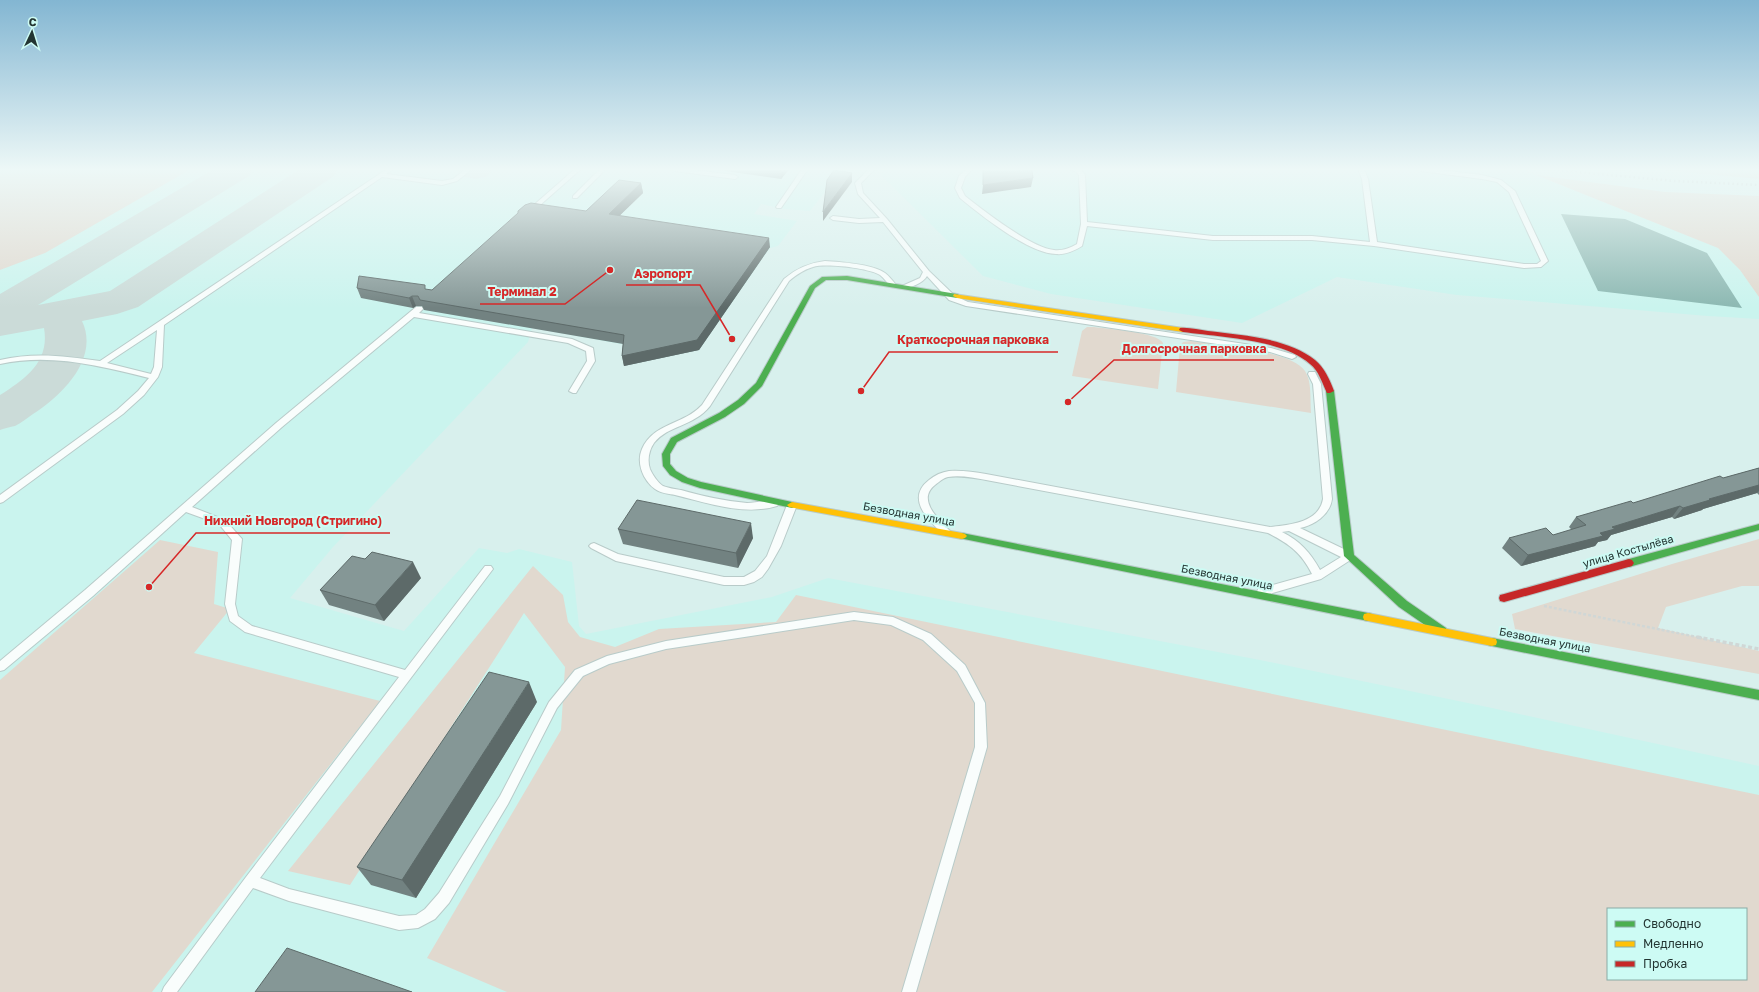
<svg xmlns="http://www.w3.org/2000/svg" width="1759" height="992" font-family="'Golos Text',sans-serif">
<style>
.built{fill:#caf4ee;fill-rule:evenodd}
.green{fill:#e1d9cf;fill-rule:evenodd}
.water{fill:#8cb8b2}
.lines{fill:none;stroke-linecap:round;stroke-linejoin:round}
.taxiway{fill:#cbdbd8;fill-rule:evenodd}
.lane-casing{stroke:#b8cbc9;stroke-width:2}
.fast-casing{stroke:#b8cbc9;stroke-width:2}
.slow-casing{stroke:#b8cbc9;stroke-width:2}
.jam-casing{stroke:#b8cbc9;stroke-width:2}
.path-far1{stroke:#d0d7d6;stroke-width:2.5;stroke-dasharray:3 2;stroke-linecap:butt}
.path{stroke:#d0d7d6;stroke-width:3.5;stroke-dasharray:4 2.5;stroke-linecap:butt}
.lane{fill:#f9fdfc;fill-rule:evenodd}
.fast{fill:#4caf50;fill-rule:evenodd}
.slow{fill:#ffc107;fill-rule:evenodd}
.jam{fill:#c62828;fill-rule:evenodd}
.rail{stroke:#bec6c4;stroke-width:2.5;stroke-dasharray:1.5 3;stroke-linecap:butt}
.wall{fill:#728281}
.shaded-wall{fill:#5d6a69}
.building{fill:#859796;stroke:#5d6a69}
.labels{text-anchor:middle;stroke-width:4;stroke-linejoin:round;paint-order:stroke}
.street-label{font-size:11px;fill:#233532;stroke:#cdfbf4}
.leader{fill:none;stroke:#d62828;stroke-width:1.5}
.callout-dot{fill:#d62828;stroke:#cdfbf4;stroke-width:1.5}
.callout-label{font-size:12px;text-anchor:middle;font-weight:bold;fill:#d62828;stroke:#cdfbf4;stroke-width:4;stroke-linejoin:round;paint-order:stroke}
</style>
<rect width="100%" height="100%" fill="#d8f0ed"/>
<g class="built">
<path d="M0 169H843L810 211 785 209 761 204 754 214 797 221 778 246 770 248 699 350 624 366 626 345 532 328 528 342 333 547 290 598 404 631 479 548 507 553 519 549 572 562 579 626 586 634 772 597 828 578 1260 660 1492 708 1759 766V992H0ZM1608 909H1746V979H1608Z"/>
<path d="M885 169H1520L1719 248 1740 270 1759 297V319L1708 316 1457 295 1337 277 1242 323 1051 294 983 276 880 174Z"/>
</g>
<g class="green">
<path d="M0 169H191L45 253 0 270Z"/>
<path d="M1652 169H1759V179Z"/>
<path d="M1536 175 1665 192 1759 196V297L1740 270 1718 248Z"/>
<path d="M1087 327H1094C1108 329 1157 332 1163 343L1158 389 1072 376 1082 331Z"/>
<path d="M1191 341C1216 345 1292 350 1305 371 1312 381 1310 400 1311 413L1176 392 1180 346 1183 342Z"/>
<path d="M1759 539V586H1742L1666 607 1658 628 1759 651V674L1515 629 1512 614 1672 564Z"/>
<path d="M160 540 218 552 214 604 230 609 194 653 380 701 152 992H0V680Z"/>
<path d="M533 566 563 595 568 622 580 637 615 647 659 629 776 622 796 595 1759 795V992H507L427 958 561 730 565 667 524 613 350 885 288 871ZM1608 909H1746V979H1608Z"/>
</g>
<path class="water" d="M1561 214 1625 219 1707 253 1742 308 1598 291Z"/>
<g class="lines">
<g class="taxiway">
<path d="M214 169H253L249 176 38 305 110 291 300 169H338L334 176 138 307 117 314 82 321C100 359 61 396 33 414 27 418 21 423 15 426 10 427 5 428 0 430V395C25 379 50 362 44 328L0 336V294Z"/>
<path d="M457 169H492L488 176 476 179 461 176Z"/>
</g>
<defs>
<g id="lane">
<path d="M387 169H393L386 174 442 181 453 179 466 169H472L457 181 442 185 382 177 164 325 162 367 158 377 144 395 123 414 3 502 0 503V495L117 410 138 391 149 378C99 366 51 353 0 364V360C34 352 65 356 100 361ZM157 330 154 367 151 374 107 363Z"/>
<path d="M575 169H581L531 213H527V211Z"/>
<path d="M600 169H606L577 198H573V196Z"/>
<path d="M672 169H686L735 175 738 177 735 179 675 171Z"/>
<path d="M802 169H808L781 208H777L776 207Z"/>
<path d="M869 169H875L861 183 863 193 887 219 929 271 955 296 968 302 1271 348 1295 355 1296 357 1292 359 1270 352 966 306 949 300 927 276C923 283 909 289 902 288V286L920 278 923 272 883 222 859 223 833 220 830 218 833 216 859 219 880 218 858 194 855 183Z"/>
<path d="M966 169H972L965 177 961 188 965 196C984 211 1030 247 1054 250 1062 251 1070 248 1077 244L1081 224 1079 175 1075 171 1070 170 1069 169H1080L1085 175 1087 222 1213 236H1312L1370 242 1362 179 1358 169H1364L1368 179 1377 242 1524 264H1537L1541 261 1509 192 1497 182 1482 179 1421 171 1418 169H1432L1482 175 1501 180 1515 191 1548 261 1541 267 1524 268 1374 246 1312 240H1213L1087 226 1082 246C1074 251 1065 255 1056 254 1028 253 982 216 960 198L955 188 959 176Z"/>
<path d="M825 261C841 262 873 264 885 273 889 276 893 281 896 285L895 286H891C887 283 884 278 880 275 868 268 826 263 813 267 803 270 796 275 789 281L710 406C693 427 668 425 654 443 649 450 647 460 650 469 652 474 658 483 663 486 668 488 675 489 681 490 702 496 724 501 747 503 756 503 769 499 777 502L779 504 777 506C745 516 707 503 675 495 670 494 660 493 655 489 643 480 636 463 642 449 653 423 685 424 702 405L784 279C797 268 809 263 825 261Z"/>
<path d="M416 307H422L423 309 419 313 572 339 593 348 595 361 576 393H573L569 391 587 361 586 351 568 343 414 317 282 427 192 507 225 520 242 539 235 604 238 616 252 626 405 670 485 566H491L493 569 260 878 289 889 399 916 416 915 425 909 439 893 500 796 549 702 575 670 607 656 666 641 854 612 893 617 931 634 965 665 985 703 987 747 916 992H902L975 747V703L957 671 923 640 891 625 854 620 666 649 609 664 583 676 557 708 508 804 449 903 435 919 418 928 399 930 289 901 253 888 177 992H162L164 987 246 877 399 677 245 632 230 621 225 604 232 540 219 524 186 512 93 596 4 670 0 671V661L85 590 276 423Z"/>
<path d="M1309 372H1315L1321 384 1332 499C1330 515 1314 525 1300 528L1352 553 1354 556 1352 559 1321 579 1262 596 1258 595 1257 592 1258 589 1312 574C1301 552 1289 544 1268 533L986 480C974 478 961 475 948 477 943 478 939 482 935 485 917 499 937 518 948 529L950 531 948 533H942C927 519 906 498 929 480 935 475 942 472 949 471 961 470 974 472 986 474L1270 527C1288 525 1319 523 1323 499L1313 384 1308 374ZM1289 531 1341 557 1320 570C1310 552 1300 541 1282 532Z"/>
<path d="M792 502 797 505 781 546 768 569 762 577 754 582 744 585H724L616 561 591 548 589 546 591 544 594 543 618 554 724 577H744L755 571 767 556 787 505Z"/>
</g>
<g id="fast">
<path d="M847 276 957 294 961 296 957 298 847 280H826L815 288 762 386 744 404 725 417 677 442 670 454V464L676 471 688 478 701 482 792 502 797 505 795 507 792 508 700 488 682 482 670 475 663 466 662 454 671 438 719 413 738 400 756 383 810 286 822 277Z"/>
<path d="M1327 389H1330L1334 391 1354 555 1407 601 1446 628 1447 631 1446 634 1442 635 1438 634 1399 607 1344 556 1326 391Z"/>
<path d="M1759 524V530L1629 567 1626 566 1624 563 1626 560 1629 559Z"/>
<path d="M962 533 1368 613 1372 614 1373 617 1372 620 1368 621 959 538 957 536 959 534Z"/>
<path d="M1492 638 1759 690V700L1492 646 1488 645 1487 642 1488 639Z"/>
</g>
<g id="slow">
<path d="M954 294 1183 328 1187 330 1183 332 957 298 953 296Z"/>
<path d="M792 502 962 533 965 534 967 536 965 538 962 539 789 507 787 505Z"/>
<path d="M1368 613 1492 638 1496 639 1497 642 1496 645 1492 646 1368 621 1364 620 1363 617 1364 614Z"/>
</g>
<g id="jam">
<path d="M1180 328C1189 327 1199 330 1208 331 1241 335 1288 338 1315 360 1324 367 1330 380 1334 391L1330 393H1327C1322 383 1319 371 1310 364 1282 339 1219 337 1183 332L1179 330Z"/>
<path d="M1629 559 1632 560 1634 563 1632 566 1504 602 1500 601 1499 598 1500 595 1504 594Z"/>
</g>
</defs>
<use href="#lane" class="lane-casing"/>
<use href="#fast" class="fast-casing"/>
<use href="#slow" class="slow-casing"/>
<use href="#jam" class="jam-casing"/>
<path class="path-far1" d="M1544 606 1702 638"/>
<path class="path" d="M1697 637 1759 649"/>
<use href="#lane" class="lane"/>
<use href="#fast" class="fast"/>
<use href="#slow" class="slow"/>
<use href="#jam" class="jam"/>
<g class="rail">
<path d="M1544 169 1675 181 1759 185"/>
<path d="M1611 169 1633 171"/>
</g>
</g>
<g class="wall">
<path d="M711 169H789L781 179Z"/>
<path d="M641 183 643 193 619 216 770 247 699 350 624 366 622 356 623 344 424 310 422 306H416L413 308 361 298 357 288 432 290Z"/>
<path d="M1759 468V495L1757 493 1703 509 1702 510 1674 519 1672 517 1611 535 1607 540 1598 542 1595 546 1521 566 1502 548 1509 538 1553 535 1572 530 1569 527 1576 517 1633 503Z"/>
<path d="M618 529 753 538 738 568 623 544Z"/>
<path d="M421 578 384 621 329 605 320 590Z"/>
<path d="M537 702 416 898 371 885 357 867Z"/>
</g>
<g class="shaded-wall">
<path d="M780 169H789L781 179Z"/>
<path d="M852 173V182L823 221V212Z"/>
<path d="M1033 178 1031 187 982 194 983 185Z"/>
<path d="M641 183 643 193 611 224 609 214Z"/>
<path d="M769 238 770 247 699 350 624 366 622 356Z"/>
<path d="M412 296 416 306 413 308 409 298Z"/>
<path d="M1759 485V491L1757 493 1703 509 1702 510 1674 519 1683 508 1709 499Z"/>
<path d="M1680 506 1672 517 1611 535 1607 540 1598 542 1595 546 1521 566 1528 555 1600 533 1612 527Z"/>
<path d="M751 523 753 538 738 568 736 553Z"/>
<path d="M413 562 421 578 384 621 375 605Z"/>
<path d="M529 682 537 702 416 898 402 880Z"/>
</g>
<g class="building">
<path d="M983 169 1032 170 1033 178 983 185Z"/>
<path d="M834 170 852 173 823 212 827 180Z"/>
<path d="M619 180 641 183 609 214 769 238 697 340 622 356 624 335 420 300 418 296H412L409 298 357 288 359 276 425 285V289L432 290 518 213V211L525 205 531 203 586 211Z"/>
<path d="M1759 468V485L1709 499 1710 500 1683 508 1680 506 1612 527 1615 529 1600 533 1603 536 1528 555 1509 538 1546 528 1553 535 1586 525 1576 517 1631 501 1633 503 1720 476 1723 478Z"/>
<path d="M637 500 751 523 736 553 618 529Z"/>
<path d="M372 552 413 562 375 605 320 590 352 556 365 559Z"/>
<path d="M489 672 529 682 402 880 357 867Z"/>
<path d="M287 948 412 992H255Z"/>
</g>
<linearGradient id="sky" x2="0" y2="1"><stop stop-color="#83b6d2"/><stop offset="0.55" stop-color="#edf8f7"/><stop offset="1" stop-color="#edf8f7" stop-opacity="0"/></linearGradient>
<rect width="1759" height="308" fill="url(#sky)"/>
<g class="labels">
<g class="street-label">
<text transform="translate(909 514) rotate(10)" y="4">Безводная улица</text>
<text transform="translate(1628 551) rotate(-16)" y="4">улица Костылёва</text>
<text transform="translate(1227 577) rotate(11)" y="4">Безводная улица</text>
<text transform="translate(1545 640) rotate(11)" y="4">Безводная улица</text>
</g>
</g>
<path class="leader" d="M732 339L700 285H626M610 270L565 304H480M861 391L889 352H1058M1068 402L1114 360H1274M149 587L196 533H390"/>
<g class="callout-dot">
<circle cx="732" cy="339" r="4"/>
<circle cx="610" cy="270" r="4"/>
<circle cx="861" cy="391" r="4"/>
<circle cx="1068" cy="402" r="4"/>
<circle cx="149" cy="587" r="4"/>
</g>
<g class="callout-label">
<text x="663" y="278">Аэропорт</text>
<text x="522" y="296">Терминал 2</text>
<text x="973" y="344">Краткосрочная парковка</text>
<text x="1194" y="353">Долгосрочная парковка</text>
<text x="293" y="525">Нижний Новгород (Стригино)</text>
</g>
<rect x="1607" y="908" width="140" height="72" fill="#cdfbf4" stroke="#89aca6"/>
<rect x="1615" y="921" width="20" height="6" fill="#4caf50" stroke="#89aca6"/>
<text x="1643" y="928" font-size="12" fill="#233532">Свободно</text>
<rect x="1615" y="941" width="20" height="6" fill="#ffc107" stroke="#89aca6"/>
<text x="1643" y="948" font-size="12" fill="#233532">Медленно</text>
<rect x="1615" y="961" width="20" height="6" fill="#c62828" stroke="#89aca6"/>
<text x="1643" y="968" font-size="12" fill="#233532">Пробка</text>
<g transform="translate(32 32) rotate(4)" stroke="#cdfbf4" stroke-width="3" paint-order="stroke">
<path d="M0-3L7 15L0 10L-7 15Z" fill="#233532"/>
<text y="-6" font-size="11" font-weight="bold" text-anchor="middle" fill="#233532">С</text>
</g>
</svg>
